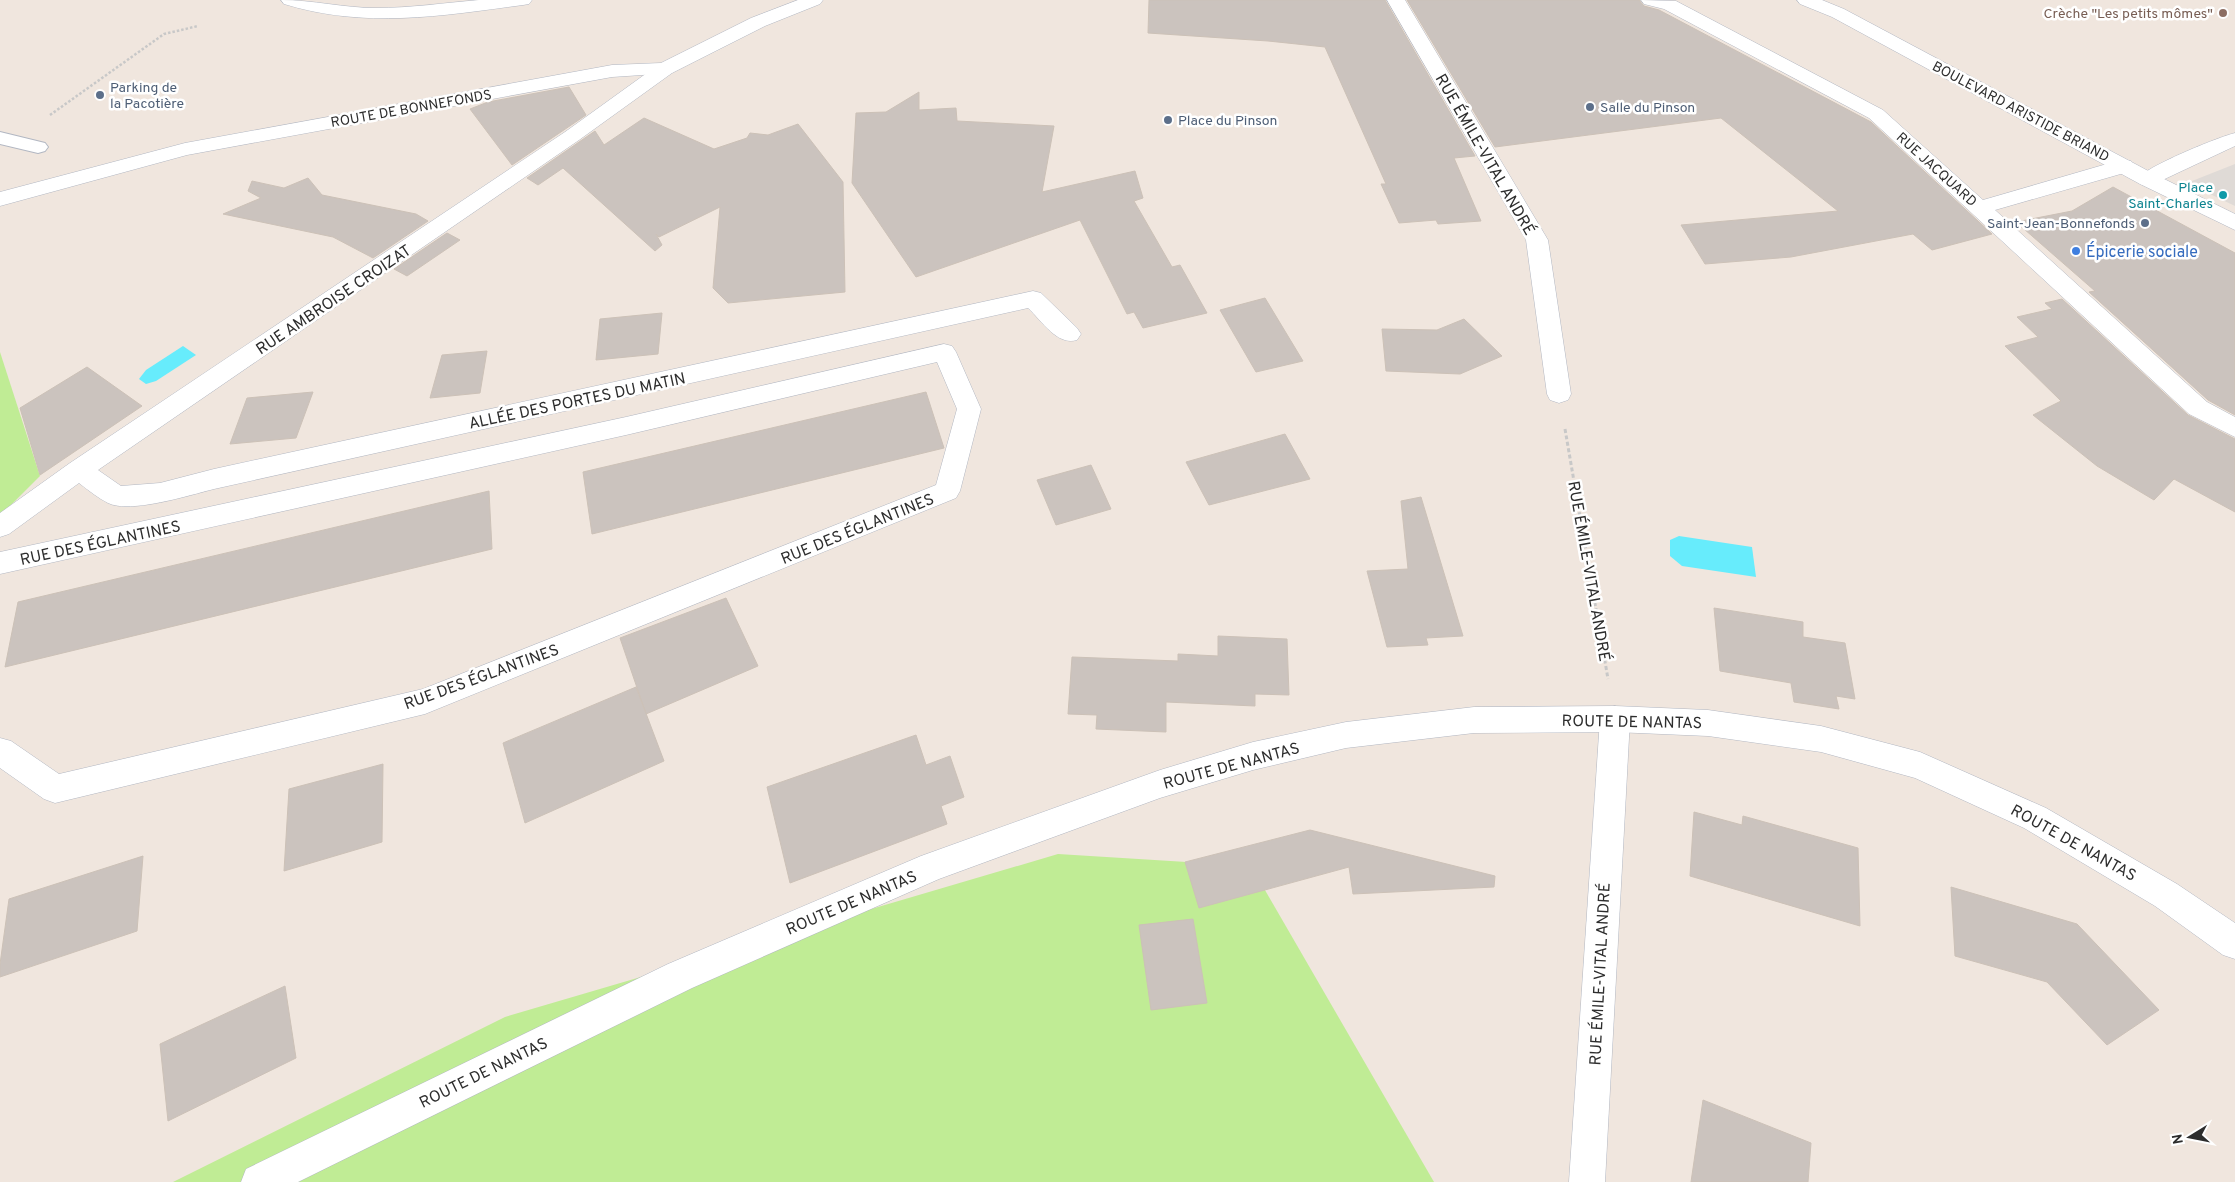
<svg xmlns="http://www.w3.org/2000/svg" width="2235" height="1182" font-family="Overpass,sans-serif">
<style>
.green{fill:#c0ec95}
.plaza{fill:#dfdad6}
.water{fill:#67ecfc}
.building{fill:#cbc3be;stroke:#ccc1b7}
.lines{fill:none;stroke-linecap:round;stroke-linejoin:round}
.service-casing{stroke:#b2b7c2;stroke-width:2}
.minor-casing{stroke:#b2b7c2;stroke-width:1}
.tertiary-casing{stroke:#b2b7c2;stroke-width:1}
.secondary-casing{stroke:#b2b7c2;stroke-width:1}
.path-far1{stroke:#c8c8c8;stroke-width:2.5;stroke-dasharray:2.5 2;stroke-linecap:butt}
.path{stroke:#c8c8c8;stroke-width:3;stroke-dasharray:4 2.5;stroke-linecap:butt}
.service{fill:#fff;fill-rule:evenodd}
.minor{fill:#fff;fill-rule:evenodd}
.tertiary{fill:#fff;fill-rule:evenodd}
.secondary{fill:#fff;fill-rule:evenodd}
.education-dot{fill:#8d6e63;stroke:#fff;stroke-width:2}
.service-dot{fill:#5c6f8a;stroke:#fff;stroke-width:2}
.culture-dot{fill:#0f9aa8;stroke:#fff;stroke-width:2}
.shop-dot{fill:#3f7fe0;stroke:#fff;stroke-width:2}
.labels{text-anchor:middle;stroke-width:5;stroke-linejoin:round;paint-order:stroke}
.far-education-label{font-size:14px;fill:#785e54;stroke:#fff;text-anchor:end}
.far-service-label{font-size:14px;fill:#4e5e75;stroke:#fff;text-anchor:start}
.far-street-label{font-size:14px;fill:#2d2d2d;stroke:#fff}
.far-culture-label{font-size:14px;fill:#0d838f;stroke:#fff;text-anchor:end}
.street-label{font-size:16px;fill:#2d2d2d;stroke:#fff}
.shop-label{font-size:16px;fill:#366cbe;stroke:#fff;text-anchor:start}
</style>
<rect width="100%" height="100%" fill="#f0e6de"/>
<g class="green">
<path d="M0 352 40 476 0 516Z"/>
<path d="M1058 854 1251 866 1434 1182H173L505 1017Z"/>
</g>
<path class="plaza" d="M2235 164V206L2187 183Z"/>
<g class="water">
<path d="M183 346 196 355 156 381 146 384 139 379 146 370Z"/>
<path d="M1679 536 1752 547 1756 577 1682 566 1670 556V540Z"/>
</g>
<g class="building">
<path d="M1149 0H1385L1475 156 1454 158 1481 221 1438 224 1436 220 1399 223 1381 184H1386L1325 47 1268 41 1148 33Z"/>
<path d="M1407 0H1639L1644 6 1659 10 1871 122 1992 234 1932 250 1913 234 1791 257 1705 264 1681 225 1838 211 1721 118 1495 147Z"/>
<path d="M569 87 586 115 512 165 470 109 488 102Z"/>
<path d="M919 92V110L956 108 957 121 1054 126 1042 192 1135 171 1143 198 1134 201 1172 267 1180 265 1207 313 1143 328 1134 312 1127 314 1080 220 916 277 852 183 856 113 886 112Z"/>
<path d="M644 118 714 149 747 138 750 133 768 135 798 124 843 182 845 292 728 303 713 288 720 207 659 237 656 234 662 245 655 251 563 168 538 185 527 178 595 131 604 145Z"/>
<path d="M308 178 322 195 416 214 428 221 373 258 333 237 223 214 261 198 248 191 252 181 284 188Z"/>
<path d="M2113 187 2235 253V415L2208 400 2089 292 2095 291 2016 222 2072 211Z"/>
<path d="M447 233 460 240 407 276 394 269Z"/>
<path d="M1265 298 1303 361 1256 372 1220 310Z"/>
<path d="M2062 299 2188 415 2235 439V512L2174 479 2154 500 2097 466 2033 415 2061 401 2005 346 2038 337 2017 317 2052 309 2045 303Z"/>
<path d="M662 313 658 354 596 360 600 319Z"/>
<path d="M1464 319 1502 356 1460 374 1386 371 1382 329 1437 330Z"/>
<path d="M487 351 480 393 430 398 442 355Z"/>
<path d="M87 367 142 406 40 475 20 408Z"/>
<path d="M313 392 296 438 230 444 247 398Z"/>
<path d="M926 392 944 448 592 534 583 472Z"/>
<path d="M1285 434 1310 479 1209 505 1186 462Z"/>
<path d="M1091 465 1111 509 1056 525 1037 480Z"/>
<path d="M489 491 492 549 5 667 18 602Z"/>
<path d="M1421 497 1463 636 1426 638 1428 645 1387 647 1367 571 1408 569 1401 501Z"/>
<path d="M726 598 758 666 646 714 620 638Z"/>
<path d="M1714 608 1803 622V637L1845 643 1855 699 1836 696 1839 709 1794 702 1791 683 1720 671Z"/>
<path d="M1218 636 1287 639 1289 695 1255 694V706L1166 702V732L1096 729 1097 715 1068 714 1072 657 1178 661V654L1218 656Z"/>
<path d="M636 687 664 761 525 823 503 743Z"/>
<path d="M916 735 926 765 950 756 964 797 941 806 947 824 790 883 767 787Z"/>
<path d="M383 764 382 842 284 871 289 789Z"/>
<path d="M1694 812 1742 825 1743 816 1858 848 1860 926 1690 876Z"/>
<path d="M1310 830 1495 876 1494 887 1353 894 1349 867 1199 908 1185 862Z"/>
<path d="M143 856 137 931 0 977V964L9 899Z"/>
<path d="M1951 887 2077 924 2159 1010 2107 1045 2047 982 1955 956Z"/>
<path d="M1193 919 1207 1003 1151 1010 1139 925Z"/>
<path d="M285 986 296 1058 168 1121 160 1044Z"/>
<path d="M1703 1100 1811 1143 1808 1182H1691Z"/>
</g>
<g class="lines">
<defs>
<path id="service" d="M0 132 45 143 48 147 45 151 38 153 0 144Z"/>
<g id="minor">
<path d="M1387 0H1405L1548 240 1571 394 1568 400 1559 403 1550 400 1547 394 1526 240Z"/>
<path d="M1641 0 1676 1 1883 110 1983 200 2117 161 2124 160 2131 161 2134 166 2131 171 1995 210 2207 402 2235 417V437L2189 414 1869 118 1664 9 1644 4Z"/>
<path d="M665 63 672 65 675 69 672 73 579 140 98 470 121 486 160 483 214 469 1033 291 1041 293 1077 328 1081 334 1077 340C1057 346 1042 321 1028 308L214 489C190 495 130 514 108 503 98 498 88 490 79 483L9 534 0 537V513L70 463 565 132 658 65Z"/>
<path d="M2235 133V146L2154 184 2147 186 2140 184 2137 179C2145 167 2218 137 2235 133Z"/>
<path d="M944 344 952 346 956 352 981 409 960 491 956 498 425 714 55 803 44 799 0 768V738L11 741 59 774 423 689 936 485 957 409 937 362 626 435 0 574V552L626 417Z"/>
<path d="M1615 706 1625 710 1630 719 1605 1182H1569L1600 719 1605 710Z"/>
</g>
<g id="tertiary">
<path d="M798 0H823L820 4 765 26 672 73 612 77 187 155 0 206V192L185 143 612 65 661 63 751 18Z"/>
<path d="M1615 706 1708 710 1821 726 1920 752 2046 808 2177 884 2235 923V959L2223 955 2155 906 2024 828 1915 778 1821 752 1708 736 1615 732 1474 733 1346 748 1253 770 1160 798 939 879 692 988 298 1182H241L246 1169 668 964 921 856 1160 770 1253 742 1346 722 1474 707Z"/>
</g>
<g id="secondary">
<path d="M281 0C313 0 344 8 376 8 410 8 444 3 479 0 496 0 514 0 532 0L529 4 523 5C440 16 366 29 284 4Z"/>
<path d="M1797 0H1822L1844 9 2154 174 2235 214V230L2140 184 1832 17 1800 4Z"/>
</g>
</defs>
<use href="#service" class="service-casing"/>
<use href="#minor" class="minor-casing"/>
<use href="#tertiary" class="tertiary-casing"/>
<use href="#secondary" class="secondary-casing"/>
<path class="path-far1" d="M50 115 164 34 198 26"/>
<path class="path" d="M1565 429 1608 679"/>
<use href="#service" class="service"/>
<use href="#minor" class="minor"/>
<use href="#tertiary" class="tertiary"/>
<use href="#secondary" class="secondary"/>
</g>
<circle class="education-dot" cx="2223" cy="13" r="5"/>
<g class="service-dot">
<circle cx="100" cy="95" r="5"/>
<circle cx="1590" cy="107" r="5"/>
<circle cx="1168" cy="120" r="5"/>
<circle cx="2145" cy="223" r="5"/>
</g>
<circle class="culture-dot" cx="2223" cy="195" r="5"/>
<circle class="shop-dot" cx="2076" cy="251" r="5"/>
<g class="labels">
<g class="far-education-label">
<text x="2213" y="18">Crèche "Les petits mômes"</text>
</g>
<g class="far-service-label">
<text x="110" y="92">Parking de<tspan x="110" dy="16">la Pacotière</tspan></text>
<text x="1600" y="112">Salle du Pinson</text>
<text x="1178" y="125">Place du Pinson</text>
<text x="2135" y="228" text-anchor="end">Saint-Jean-Bonnefonds</text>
</g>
<g class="far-street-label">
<text transform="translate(411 108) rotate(-10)" y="5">ROUTE DE BONNEFONDS</text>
<text transform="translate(2021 111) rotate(28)" y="5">BOULEVARD ARISTIDE BRIAND</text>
<text transform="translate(1937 169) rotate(42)" y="5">RUE JACQUARD</text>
</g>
<g class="far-culture-label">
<text x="2213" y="192">Place<tspan x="2213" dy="16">Saint-Charles</tspan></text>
</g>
<g class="street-label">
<text transform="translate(1486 154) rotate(60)" y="6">RUE ÉMILE-VITAL ANDRÉ</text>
<text transform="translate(333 299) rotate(-34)" y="6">RUE AMBROISE CROIZAT</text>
<text transform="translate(577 400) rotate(-12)" y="6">ALLÉE DES PORTES DU MATIN</text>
<text transform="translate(857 528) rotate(-22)" y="6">RUE DES ÉGLANTINES</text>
<text transform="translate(100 542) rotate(-12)" y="6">RUE DES ÉGLANTINES</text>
<text transform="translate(1590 571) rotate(80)" y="6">RUE ÉMILE-VITAL ANDRÉ</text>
<text transform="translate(481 676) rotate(-20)" y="6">RUE DES ÉGLANTINES</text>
<text transform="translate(1632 721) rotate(1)" y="6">ROUTE DE NANTAS</text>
<text transform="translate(1231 765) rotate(-15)" y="6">ROUTE DE NANTAS</text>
<text transform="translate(2074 842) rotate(29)" y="6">ROUTE DE NANTAS</text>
<text transform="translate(851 902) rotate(-23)" y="6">ROUTE DE NANTAS</text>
<text transform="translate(1599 974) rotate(-87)" y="6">RUE ÉMILE-VITAL ANDRÉ</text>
<text transform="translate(483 1072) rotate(-26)" y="6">ROUTE DE NANTAS</text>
</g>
<g class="shop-label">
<text x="2086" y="257">Épicerie sociale</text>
</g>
</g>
<g transform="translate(2190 1137) rotate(260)" stroke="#ffffff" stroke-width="4" paint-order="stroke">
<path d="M0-4L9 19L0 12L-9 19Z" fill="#2d2d2d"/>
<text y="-8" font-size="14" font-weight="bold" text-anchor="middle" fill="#2d2d2d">N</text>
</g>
</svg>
